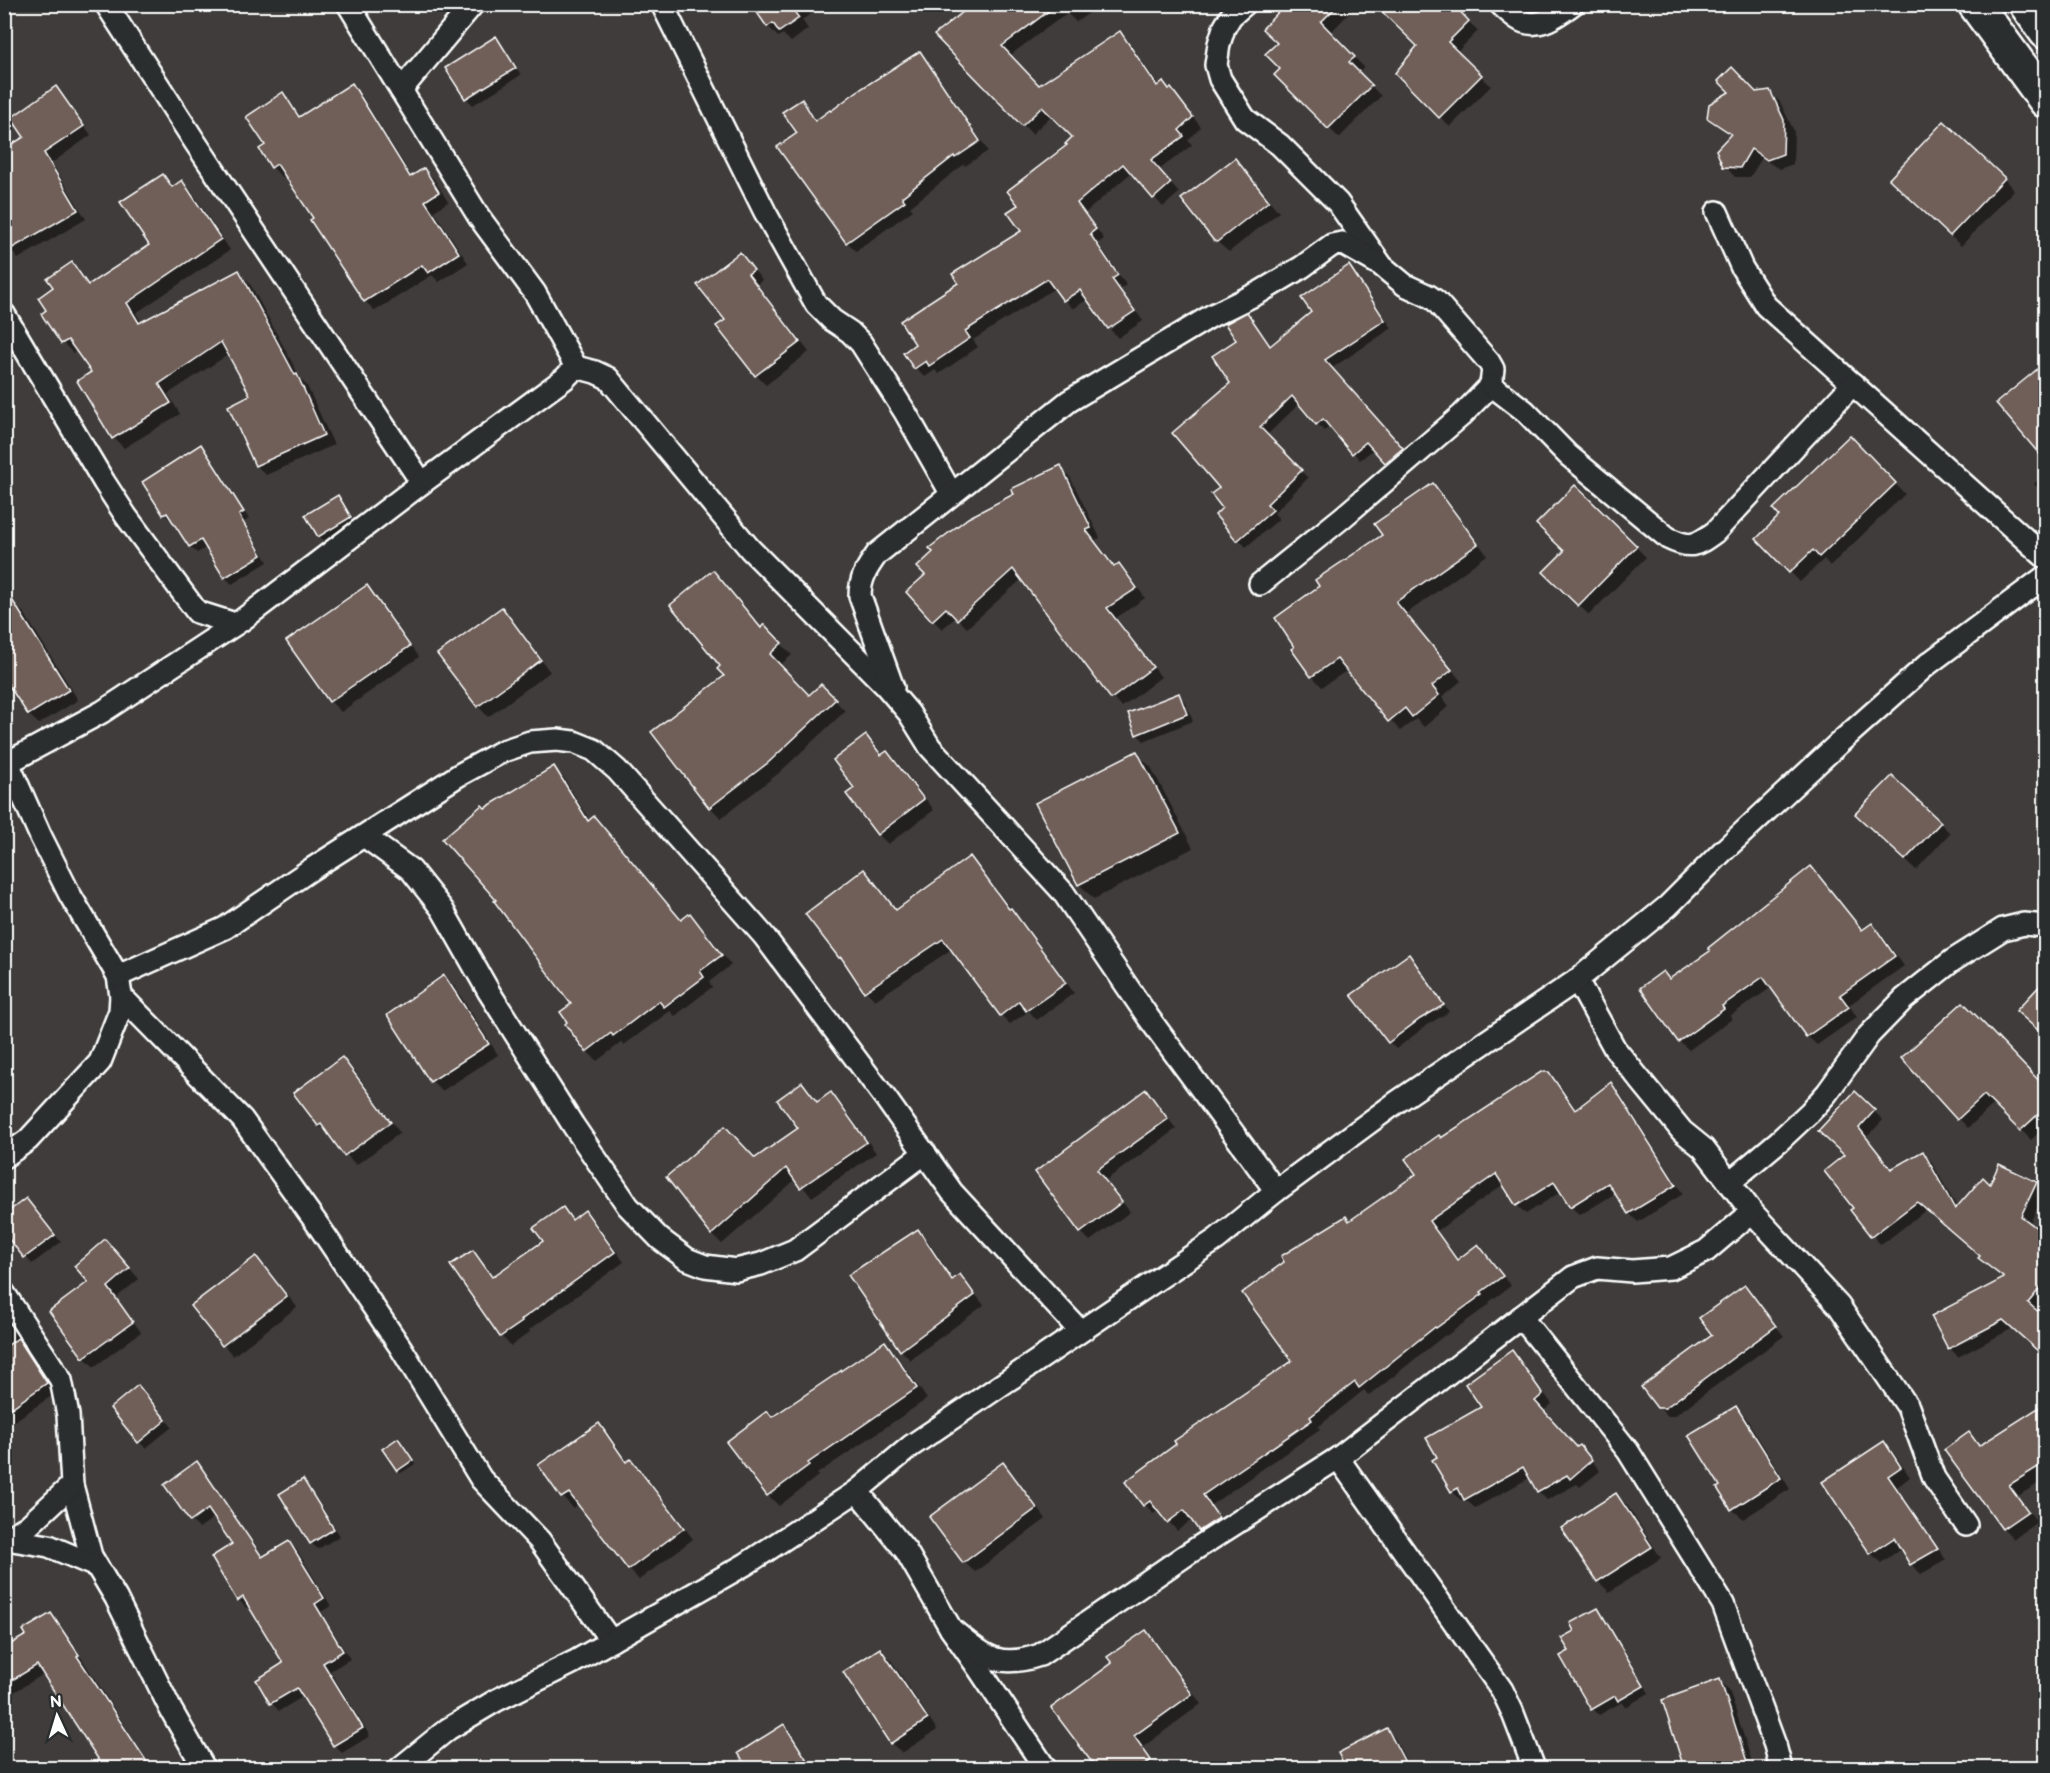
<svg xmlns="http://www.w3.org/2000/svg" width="2050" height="1773" font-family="'Balsamiq Sans',sans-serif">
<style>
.shadow{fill:#0007}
.building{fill:#705e59;stroke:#fff;stroke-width:1.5}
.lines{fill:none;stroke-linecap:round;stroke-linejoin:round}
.minor-casing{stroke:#fff;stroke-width:26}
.primary-casing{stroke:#fff;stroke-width:38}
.minor{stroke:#2a2d2e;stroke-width:21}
.primary{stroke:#2a2d2e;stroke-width:33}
</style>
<rect width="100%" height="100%" fill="#3f3c3b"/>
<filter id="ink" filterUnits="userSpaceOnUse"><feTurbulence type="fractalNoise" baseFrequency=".0167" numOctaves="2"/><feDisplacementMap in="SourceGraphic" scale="12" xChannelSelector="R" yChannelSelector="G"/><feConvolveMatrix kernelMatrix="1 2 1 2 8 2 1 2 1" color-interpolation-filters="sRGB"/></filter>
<g filter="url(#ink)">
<g class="shadow">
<path d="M748 4H825L802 20 808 29 791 42 783 34 778 37Z"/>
<path d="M977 4H1091L1095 9 1076 22 1067 13 1009 56 1039 86 1120 32 1129 42 1159 86 1171 90 1201 127 1188 140 1192 145 1159 170 1179 193 1163 207 1132 172 1085 213 1104 239 1098 243 1126 285 1120 289 1143 321 1118 338 1109 328 1088 299 1073 309 1055 288 973 340 978 347 939 374 935 370 925 377 916 368 917 344 960 284 1023 231 1020 205 1074 138 1052 115 1032 134 936 35Z"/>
<path d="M1275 4H1358L1330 33 1364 67 1358 73 1381 96 1339 138 1276 75 1282 69 1279 43 1282 11Z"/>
<path d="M1451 4 1478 31 1457 52 1491 86 1450 127 1397 73Z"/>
<path d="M496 38 502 45 521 75 473 105 466 98 447 68Z"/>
<path d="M919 53 928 62 988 151 965 166 964 164 910 207 913 210 856 251 847 242 799 134 801 101 817 121Z"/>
<path d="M352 85 361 95 412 177 424 170 434 179 448 202 434 211 468 263 439 282 432 275 375 311 365 301 312 220 315 218 286 174 282 177 272 167 267 146 282 94 292 104 301 117Z"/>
<path d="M56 88 64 97 91 135 52 163 86 219 18 259 4 241 26 138Z"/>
<path d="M1770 92 1780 102 1794 131 1793 164 1779 169 1762 158 1750 177H1735L1725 166 1731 136 1709 118 1756 94Z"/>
<path d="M1235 160 1279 212 1229 252 1215 240Z"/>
<path d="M163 176 174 187 182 182 192 192 230 250 136 313 142 323 239 272 249 282 302 381 307 386 334 445 266 475 256 465 252 396 229 354 168 394 180 414 124 448 114 438 94 372 77 350 73 353 63 343 43 314 49 311 55 287 72 264 90 286 151 246Z"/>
<path d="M2004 179 2014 190 1961 246 1902 190Z"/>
<path d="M740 254 762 280 756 285 809 352 766 385 756 375 727 320Z"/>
<path d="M1349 267 1356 275 1392 328 1332 368 1409 456 1393 469 1374 449 1360 460 1331 426 1324 431 1300 403 1266 436 1308 478 1274 513 1279 519 1246 547 1217 515 1225 508 1221 488 1232 383 1238 341 1247 314 1254 322 1271 346 1313 312Z"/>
<path d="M1849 437 1905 494 1830 566 1824 559 1800 582 1758 539 1781 516Z"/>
<path d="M201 446 208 453 249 519 244 522 268 562 232 584 225 577 207 547 197 553 190 546 173 520 171 521 164 514Z"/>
<path d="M1060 467 1070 477 1100 538 1094 540 1115 568 1119 565 1129 575 1145 598 1116 618 1161 677 1122 707 1112 698 1022 579 967 628 956 617 942 629 933 620 1016 495Z"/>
<path d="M2046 473V496L2034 484Z"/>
<path d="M1433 485 1443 495 1487 555 1406 614 1461 681 1442 697 1449 706 1424 727 1416 719 1400 731 1348 670 1322 687 1312 676 1321 587 1384 536Z"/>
<path d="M1575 487 1646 557 1589 615 1545 572 1566 551Z"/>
<path d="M338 497 344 504 357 525 326 543 319 536 307 516Z"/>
<path d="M713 572 762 629 764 626 792 655 780 665 809 696 821 686 845 711 779 773 721 818 710 807 726 676 722 666Z"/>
<path d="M366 587 377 598 419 657 341 712 330 701Z"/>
<path d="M14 604 24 613 78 700 39 724 29 715 4 676Z"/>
<path d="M502 609 512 619 550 672 488 717 478 706Z"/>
<path d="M1179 695 1185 702 1193 721 1144 741 1137 734Z"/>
<path d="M866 737 883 756 887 753 898 763 934 810 888 844 878 834 856 789Z"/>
<path d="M1136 753 1151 767 1193 848 1094 899 1080 885 1037 804Z"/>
<path d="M554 768 564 778 590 821 681 921 690 915 700 925 731 965 709 982 712 987 675 1016 670 1011 624 1045 622 1042 597 1061 587 1051 574 1004 485 809Z"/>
<path d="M1940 823 1950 833 1916 870 1868 825Z"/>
<path d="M970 858 1021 920 1074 993 1037 1020 1029 1011 1010 1024 1001 1015 952 949 875 1000 866 991 849 966 807 914 864 871 897 911Z"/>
<path d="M1820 878 1863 931 1872 925 1882 935 1904 966 1849 1005 1857 1017 1817 1045 1807 1036 1772 987 1730 1016 1732 1019 1689 1050 1679 1041 1670 980Z"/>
<path d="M1409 956 1416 963 1449 1012 1427 1025 1396 1049 1389 1042Z"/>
<path d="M444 977 455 987 498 1055 442 1091 432 1081Z"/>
<path d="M342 1059 353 1069 400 1133 356 1165 319 1125Z"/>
<path d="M1903 1059 2046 1090V1126L2031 1140 1995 1103 1968 1128Z"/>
<path d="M1548 1073 1558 1083 1577 1111 1611 1084 1619 1092 1683 1194 1638 1222 1629 1213 1616 1193 1580 1215 1571 1207 1562 1191 1526 1214 1517 1205 1504 1184 1437 1231 1459 1261 1478 1246 1511 1286 1489 1302 1490 1304 1446 1336 1445 1335 1369 1396 1364 1390 1318 1427 1320 1429 1211 1505 1226 1527 1209 1539 1193 1519 1177 1531 1159 1510 1153 1514 1128 1482 1294 1361 1350 1222 1418 1174 1442 1140Z"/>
<path d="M802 1084 818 1103 831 1094 842 1105 876 1153 812 1197 796 1179 722 1244 712 1234 755 1160 801 1128Z"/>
<path d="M1146 1091 1155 1100 1176 1129 1106 1180 1130 1212 1090 1241 1081 1232 1096 1126Z"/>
<path d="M1855 1093 1883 1120 1867 1137 1892 1170 1923 1153 1931 1161 1958 1209 1990 1186 2000 1166 2037 1183 2045 1192 2029 1225 2046 1237V1300L2036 1312 2013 1328 1958 1357 1950 1348 2005 1279 1926 1210 1881 1245 1873 1236 1852 1211 1855 1208 1846 1155Z"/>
<path d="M32 1207 61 1242 32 1264 4 1231Z"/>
<path d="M563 1209 574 1221 585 1212 595 1222 624 1262 529 1330 530 1332 511 1346 501 1336 452 1266 472 1252 494 1277 545 1242Z"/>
<path d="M918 1231 928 1241 954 1281 960 1276 984 1305 910 1360 901 1350Z"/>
<path d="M115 1251 139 1279 116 1298 141 1332 94 1367 84 1357 51 1311 91 1282Z"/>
<path d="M256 1258 297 1307 233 1356 192 1306Z"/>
<path d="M1744 1287 1784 1336 1674 1416H1668L1658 1407 1714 1335Z"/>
<path d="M4 1314 8 1319 6 1320 56 1393 4 1428Z"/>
<path d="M884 1343 895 1353 927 1399 817 1474 818 1476 779 1506 768 1495 773 1419Z"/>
<path d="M1512 1352 1521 1362 1552 1404 1543 1411 1577 1449 1589 1457 1600 1471 1580 1487 1577 1484 1547 1500 1538 1491 1531 1477 1475 1508 1465 1499 1461 1500 1452 1491 1483 1407Z"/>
<path d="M145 1394 172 1427 146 1448 139 1442Z"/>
<path d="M2046 1405V1479L2018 1496 2037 1522 2014 1539 2003 1528 1946 1451 1973 1452Z"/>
<path d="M1735 1407 1746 1418 1790 1489 1743 1519 1732 1509Z"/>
<path d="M598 1424 609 1435 628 1463 631 1461 642 1471 693 1539 639 1580 629 1569 579 1504 573 1508 563 1497 540 1465Z"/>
<path d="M401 1443 415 1464 401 1473 398 1470Z"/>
<path d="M1883 1443 1893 1452 1910 1477 1897 1487 1946 1560 1921 1574 1911 1564 1902 1548 1881 1563 1871 1553Z"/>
<path d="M197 1463 205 1471 263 1558 289 1542 297 1550 331 1606 321 1612 350 1659 330 1671 370 1736 342 1753 334 1745 304 1696 279 1711 272 1703 285 1664 250 1605 246 1608 239 1600 235 1545 215 1517 199 1528 191 1521Z"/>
<path d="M1002 1464 1013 1474 1046 1519 975 1572 964 1562Z"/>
<path d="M303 1481 310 1488 340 1536 318 1549 311 1543Z"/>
<path d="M1616 1495 1627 1505 1661 1558 1609 1592 1598 1581 1563 1528Z"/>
<path d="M1597 1609 1604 1616 1649 1693 1626 1707 1622 1702 1599 1715 1593 1709 1571 1652 1576 1631Z"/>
<path d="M50 1614 59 1623 152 1768H106L44 1674 4 1698V1650L28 1636Z"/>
<path d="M1146 1632 1156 1642 1201 1704 1143 1747 1158 1768H1098L1053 1708 1114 1664Z"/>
<path d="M880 1650 891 1660 937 1730 902 1753 891 1743Z"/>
<path d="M1720 1681 1729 1690 1754 1768H1685L1663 1701Z"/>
<path d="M784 1726 791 1733 813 1768H750L740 1754Z"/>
<path d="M1387 1730 1394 1737 1410 1768H1347L1340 1754Z"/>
</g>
<g class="building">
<path d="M751 4H802L793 10 799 18 779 32 773 23 767 27Z"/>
<path d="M973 4H1058L1002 46 1039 85 1120 31 1157 86 1163 81 1169 89 1171 88 1193 117 1179 130 1184 136 1151 160 1171 183 1153 199 1123 164 1077 203 1096 229 1090 234 1118 275 1112 279 1135 311 1108 329 1080 290 1063 301 1047 279 965 331 970 338 929 366 926 361 914 369 903 353 915 344 900 321 958 283 952 274 1021 231 1007 212 1018 205 1007 191 1067 145 1065 144 1072 137 1042 107 1022 126 934 35Z"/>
<path d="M1286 4H1339L1321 22 1355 57 1349 62 1372 85 1328 129 1274 75 1280 69 1265 54 1277 43 1262 29Z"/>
<path d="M1374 4H1453L1469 21 1448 42 1482 75 1439 118 1395 73 1417 46Z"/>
<path d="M496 36 516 68 465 99 445 68Z"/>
<path d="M920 51 980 141 955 158 954 156 902 197 905 201 846 243 777 147 797 133 782 112 802 99 815 121 830 110 831 111 856 92Z"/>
<path d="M1732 67 1756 92 1770 90 1784 120 1783 154 1767 160 1751 149 1740 168 1723 167 1716 150 1731 134 1707 118 1709 104 1729 92 1718 81Z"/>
<path d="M352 83 410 177 424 168 439 192 425 201 459 253 428 273 422 265 364 302 310 220 313 218 277 164 271 168 259 149 265 145 246 117 283 92 299 117Z"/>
<path d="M56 86 84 126 44 153 78 210 4 253V149L24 137 11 118Z"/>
<path d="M1944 121 2005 178 1950 236 1889 179Z"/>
<path d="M1235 158 1269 201 1217 242 1214 241 1181 199Z"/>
<path d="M163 174 172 187 182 180 221 239 127 303 139 323 239 270 295 375 297 374 324 435 255 466 228 406 250 395 221 342 159 384 171 403 112 439 77 381 91 372 68 340 61 344 41 314 46 310 38 298 53 287 47 279 72 262 88 285 149 245 120 202Z"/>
<path d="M740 252 754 270 748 274 800 342 755 376 716 326 725 320 697 285Z"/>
<path d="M1349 265 1385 320 1325 360 1403 448 1385 463 1366 442 1352 454 1323 419 1316 425 1292 396 1260 427 1302 470 1267 504 1273 510 1237 541 1215 515 1222 508 1211 494 1219 488 1172 433 1230 383 1212 356 1236 340 1225 324 1247 312 1270 346 1311 312 1301 298Z"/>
<path d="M2046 362V462L1996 403Z"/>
<path d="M1850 435 1896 483 1819 557 1813 550 1789 573 1756 539 1779 516 1773 509Z"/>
<path d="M201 444 244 512 239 515 262 555 224 578 201 540 189 547 167 513 163 515 142 482Z"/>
<path d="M1061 465 1091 528 1086 530 1114 567 1119 563 1137 588 1107 608 1153 667 1111 699 1013 569 957 620 946 608 932 621 906 592 925 575 917 567 933 552 929 548 968 518 1014 494 1011 489Z"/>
<path d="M1433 483 1478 544 1396 602 1452 670 1432 686 1439 695 1412 717 1405 708 1388 722 1337 659 1311 677 1291 649 1294 647 1275 618 1319 586 1315 580 1382 535 1374 524Z"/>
<path d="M1575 485 1637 546 1578 606 1543 572 1564 551 1536 524Z"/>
<path d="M338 495 351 517 318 537 305 515Z"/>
<path d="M713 570 761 628 764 624 782 643 770 654 809 695 821 684 836 699 769 762 709 808 651 732 724 676 717 669 720 666 670 605Z"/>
<path d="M367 585 410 646 329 702 286 641Z"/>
<path d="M4 587 69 690 28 715 4 678Z"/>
<path d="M502 607 541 660 477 707 437 654Z"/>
<path d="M1179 693 1187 714 1136 735 1128 713Z"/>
<path d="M866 735 881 755 887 751 924 799 877 835 846 794 854 788 833 760Z"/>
<path d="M1137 751 1180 833 1078 885 1035 803Z"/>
<path d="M554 766 588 821 594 816 681 920 690 913 722 955 700 971 704 977 664 1007 659 1001 613 1036 611 1033 586 1052 565 1024 567 1022 560 1012 571 1004 494 901 496 900 442 839 482 805 485 808Z"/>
<path d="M1892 776 1941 822 1905 860 1855 814Z"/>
<path d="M970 856 1009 909 1011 908 1066 983 1026 1011 1019 1001 1000 1016 943 939 864 992 841 957 839 958 805 914 864 869 896 910Z"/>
<path d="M1811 866 1862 930 1872 923 1895 956 1840 995 1849 1007 1806 1037 1763 977 1722 1006 1724 1009 1678 1042 1640 988 1663 971 1669 979 1710 951 1708 948Z"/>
<path d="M1409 954 1444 1005 1420 1019 1388 1043 1351 995Z"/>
<path d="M444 975 489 1044 430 1082 387 1015Z"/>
<path d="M2046 979V1037L2016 1011Z"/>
<path d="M1963 1002 2046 1088V1107L2020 1131 1984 1095 1957 1120 1901 1058Z"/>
<path d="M342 1057 391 1122 344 1156 321 1124 318 1126 293 1093Z"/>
<path d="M1541 1072H1549L1575 1110 1611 1082 1676 1185 1628 1214 1608 1183 1570 1207 1554 1182 1516 1206 1496 1174 1429 1221 1457 1260 1478 1244 1503 1276 1481 1292 1483 1294 1436 1328 1435 1327 1359 1388 1355 1382 1310 1417 1312 1420 1203 1495 1219 1518 1199 1531 1184 1510 1167 1523 1150 1501 1143 1506 1125 1482 1176 1444 1174 1441 1292 1361 1242 1293 1284 1262 1281 1256 1346 1216 1349 1221 1416 1174 1405 1159 1439 1135 1441 1138Z"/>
<path d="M802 1082 817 1102 831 1092 867 1142 800 1188 786 1168 711 1235 666 1177 725 1126 755 1158 798 1128 777 1100Z"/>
<path d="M1146 1089 1168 1119 1097 1170 1122 1202 1080 1233 1035 1172Z"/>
<path d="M1855 1091 1875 1110 1859 1128 1891 1169 1923 1151 1955 1209 1983 1177 1990 1184 1999 1164 2037 1182 2021 1216 2046 1235V1281L2028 1303 2046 1318V1358L2003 1320 1948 1349 1931 1316 2004 1278 1978 1258 1980 1256 1917 1202 1871 1237 1850 1210 1853 1208 1824 1171 1844 1155 1818 1131Z"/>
<path d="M26 1198 55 1235 24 1258 4 1233V1215Z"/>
<path d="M563 1207 572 1220 585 1210 615 1252 521 1320 522 1322 500 1337 450 1265 473 1250 492 1277 543 1241 533 1228Z"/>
<path d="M918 1229 952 1280 960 1274 975 1295 900 1351 848 1275Z"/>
<path d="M105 1239 130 1268 108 1287 133 1322 83 1358 49 1311 88 1282 74 1266Z"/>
<path d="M256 1256 287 1296 222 1346 190 1306Z"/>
<path d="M1745 1285 1776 1326 1665 1408H1657L1641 1387 1712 1335 1699 1318Z"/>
<path d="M18 1338 47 1383 4 1413V1348Z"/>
<path d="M885 1341 917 1388 808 1463 809 1465 767 1496 726 1442 767 1411 772 1417Z"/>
<path d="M1512 1350 1543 1394 1535 1401 1577 1447 1580 1445 1592 1460 1570 1479 1567 1475 1537 1492 1523 1467 1464 1500 1458 1488 1451 1492 1432 1460 1437 1457 1426 1438 1481 1407 1465 1384Z"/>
<path d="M138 1385 166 1420 138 1443 110 1408Z"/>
<path d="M2046 1403V1462L2009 1485 2028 1511 2002 1529 1944 1450 1969 1432 1979 1446Z"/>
<path d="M1736 1406 1781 1478 1731 1510 1717 1488 1720 1486 1688 1435Z"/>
<path d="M599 1423 626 1462 631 1459 684 1528 628 1570 569 1493 561 1498 538 1465Z"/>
<path d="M398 1438 413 1460 397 1471 382 1449Z"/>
<path d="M1884 1441 1901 1467 1888 1476 1938 1549 1910 1565 1894 1538 1870 1554 1822 1482Z"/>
<path d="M197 1461 262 1557 289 1541 324 1598 315 1604 343 1651 323 1663 363 1728 333 1746 297 1688 270 1704 256 1680 283 1663 243 1597 237 1601 211 1557 232 1544 208 1509 190 1522 164 1485Z"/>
<path d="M1003 1462 1037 1508 963 1563 929 1517Z"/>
<path d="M303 1479 334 1529 310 1544 279 1494Z"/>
<path d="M1616 1493 1652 1547 1597 1582 1561 1528Z"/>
<path d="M1598 1608 1644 1686 1618 1701 1615 1696 1591 1710 1560 1656 1569 1651 1561 1638 1574 1631 1570 1623Z"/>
<path d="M51 1613 79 1655 77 1656 151 1768H104L37 1665 4 1685V1648L26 1635 23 1630Z"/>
<path d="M1146 1630 1192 1694 1134 1736 1151 1760 1140 1768H1096L1051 1708 1112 1663 1107 1657Z"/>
<path d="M880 1648 928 1719 890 1744 843 1672Z"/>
<path d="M1720 1679 1749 1768H1684L1662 1700Z"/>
<path d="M784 1724 812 1768H748L738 1753Z"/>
<path d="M1387 1728 1408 1768H1346L1338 1753Z"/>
</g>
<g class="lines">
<defs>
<g id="minor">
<path d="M106 4 195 142 422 483"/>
<path d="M348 4 479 217 535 293 576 367"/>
<path d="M662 4 765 212 816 304 832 320 850 332 861 343 905 412 951 493"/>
<path d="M1245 4 1231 16 1224 28 1219 44 1216 65 1220 79 1245 119 1280 145 1338 203 1382 266 1405 285 1429 296 1436 301 1489 362 1493 369 1491 385 1462 415 1343 517 1260 584"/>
<path d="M1500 4C1507 10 1515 19 1524 22 1542 28 1559 14 1573 4"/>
<path d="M401 90 473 4"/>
<path d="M1717 212 1742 268 1766 306 2046 558"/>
<path d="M4 314 104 482 126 516 197 612 235 624"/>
<path d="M576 367 595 372 608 378 750 549 885 685 909 713 930 747 1063 892 1148 1017 1276 1191"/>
<path d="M1491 385 1525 411 1568 455 1668 538C1690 549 1696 546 1715 532L1853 384"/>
<path d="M893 688 860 596C860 578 867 568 877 554L1069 401 1211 316 1260 292 1302 267 1332 245 1342 243 1377 263"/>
<path d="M4 754 41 837 70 895 118 976 121 996 120 1011 100 1062 28 1140 4 1157"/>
<path d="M9 762 102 712 242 620 422 483 564 379 576 367"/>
<path d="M364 836 411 870 442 909 489 992 573 1125 628 1206 660 1239 687 1259 705 1266 736 1270 761 1264 795 1250 925 1153"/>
<path d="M118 976 225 928 310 870 459 775 503 751 530 742 557 740 574 742 594 750 617 770 764 936 886 1099 952 1192 1080 1331"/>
<path d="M1577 980 1615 1049 1682 1131 1703 1148 1752 1212 1839 1306 1908 1407 1934 1478 1966 1525"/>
<path d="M121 996 242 1119 320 1228 401 1348 481 1479 540 1541 611 1641"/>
<path d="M1729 1183 1779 1141 1810 1112 1827 1093 1869 1035 1904 999 1952 961 2003 929 2024 924 2046 926"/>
<path d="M4 1293 61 1380 68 1415 72 1485 91 1556 116 1598 171 1710 204 1768"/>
<path d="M1521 1317 1628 1451 1723 1604 1775 1745 1781 1768"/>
<path d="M1338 1458 1502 1690 1512 1711 1534 1768"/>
<path d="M857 1491 906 1551 951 1629 979 1669 1045 1768"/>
<path d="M6 1539 49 1546 96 1566"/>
<path d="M4 1540 28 1526 72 1485"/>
<path d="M951 1629C984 1655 996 1670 1040 1655L1186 1555 1338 1458 1573 1277 1597 1268 1632 1271 1671 1268 1706 1251 1752 1212"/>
<path d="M400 1768 448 1729 497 1700 574 1662 746 1564 857 1491 911 1446 1217 1239 1276 1191 1397 1102 1577 980 1668 906 1723 851 1838 744 1928 664 2046 576"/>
</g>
<g id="primary">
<path d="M1975 4 2046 101"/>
<path d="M2026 4 2046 32"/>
</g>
</defs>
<use href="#minor" class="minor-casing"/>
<use href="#primary" class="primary-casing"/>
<use href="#minor" class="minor"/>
<use href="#primary" class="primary"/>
</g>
</g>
<rect width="2050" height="1773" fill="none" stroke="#2a2d2e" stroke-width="24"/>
<rect x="12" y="12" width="2026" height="1749" fill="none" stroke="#fff" stroke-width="2" filter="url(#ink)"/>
<g transform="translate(57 1716) rotate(356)" stroke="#2a2d2e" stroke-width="4.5" paint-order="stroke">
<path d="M0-4.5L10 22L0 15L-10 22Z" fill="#ffffff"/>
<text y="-9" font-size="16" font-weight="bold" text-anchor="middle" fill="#ffffff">N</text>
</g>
</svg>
